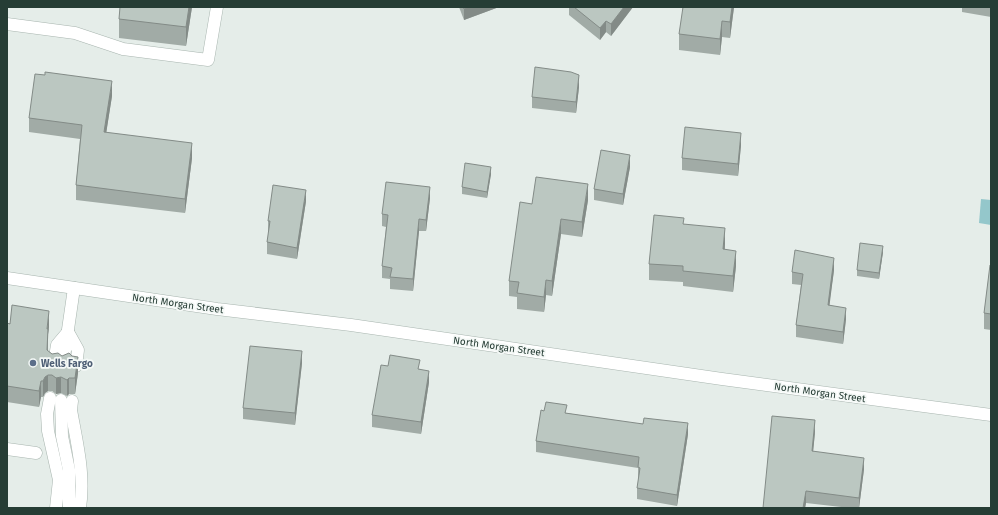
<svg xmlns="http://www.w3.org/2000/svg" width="998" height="515" font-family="'Fira Sans',sans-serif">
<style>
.water{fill:#94c7cb}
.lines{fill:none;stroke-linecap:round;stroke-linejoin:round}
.minor-casing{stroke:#a8b5af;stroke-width:13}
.minor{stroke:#fff;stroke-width:12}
.wall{fill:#a1aba6}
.shaded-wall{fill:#838b87}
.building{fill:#bbc7c1;stroke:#838b87}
.service-dot{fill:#5c6f8a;stroke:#f5f9f7;stroke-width:1.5}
.labels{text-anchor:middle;stroke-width:3.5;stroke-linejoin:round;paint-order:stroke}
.street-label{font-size:10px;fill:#263d35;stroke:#f5f9f7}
.service-label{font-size:10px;font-weight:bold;fill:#4e5e75;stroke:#f5f9f7;text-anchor:start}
</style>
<rect width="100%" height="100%" fill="#e5ede9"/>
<path class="water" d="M981 199 991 200V225L979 223Z"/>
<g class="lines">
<defs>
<g id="minor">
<path d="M7 24 75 33 123 49 208 60 217 7"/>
<path d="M7 278 217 309 351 325 722 379 991 415"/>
<path d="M68 332 78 350 76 366"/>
<path d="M54 363 57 345 68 332"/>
<path d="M63 364 74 288"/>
<path d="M50 398 47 414 48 431 59 480 56 508"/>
<path d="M61 400 62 436 69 470V508"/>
<path d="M72 401 71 410C77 444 85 474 80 508"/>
<path d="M7 449 36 453"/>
</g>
</defs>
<use href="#minor" class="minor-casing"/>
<use href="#minor" class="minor"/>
</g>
<g class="wall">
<path d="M192 7 186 46 119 38V19Z"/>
<path d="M459 7H499L464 20Z"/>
<path d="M569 7H633L611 36 606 32 600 40 569 15Z"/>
<path d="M734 7 730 38 722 37 720 55 679 50V34Z"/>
<path d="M962 7H991V17L962 12Z"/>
<path d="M579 87 576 113 532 108V97Z"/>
<path d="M112 96 106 133 192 158 185 213 76 200V185L80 139 29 132V118Z"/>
<path d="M741 145 738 176 682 170V158Z"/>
<path d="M630 167 623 205 594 200V189Z"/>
<path d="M491 174 487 198 462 194V187Z"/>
<path d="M430 198 426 231H419L413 291 390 289V279L382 278V266L386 227 382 226V214Z"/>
<path d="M588 200 582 237 561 234 552 296 546 295 544 312 517 309V297L509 296V281L532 204Z"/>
<path d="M306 201 297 259 267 254V242L269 232H268V221Z"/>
<path d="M684 224 725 244V249L736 266 733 292 683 286V282L649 280V264Z"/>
<path d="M883 252 879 279 857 276V270Z"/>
<path d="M991 265V330L984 329V313Z"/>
<path d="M834 270 829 305 846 319 843 344 796 337V325L801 285 792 284V272Z"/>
<path d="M7 323 49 327 48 334V351L78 373 75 394H69L67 396 61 393 56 394 52 391H48L45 393 43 397H41L39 407 7 402Z"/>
<path d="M302 363 295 425 243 419V408Z"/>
<path d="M388 366 420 369 429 382 421 434 372 427V415Z"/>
<path d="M544 411 567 413 688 434 677 506 637 499V488L639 478H638V468L536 452V441Z"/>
<path d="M815 432 813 451 864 469 859 508H850L806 503 805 508H763Z"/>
</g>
<g class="shaded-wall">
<path d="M189 7H192L186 46V27Z"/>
<path d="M469 7H499L464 20V9Z"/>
<path d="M624 7H633L611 36V24Z"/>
<path d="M732 7H734L730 38V22Z"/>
<path d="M606 21V32L600 40V28Z"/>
<path d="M722 21V37L720 55V39Z"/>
<path d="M579 75V87L576 113V102Z"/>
<path d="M112 81V96L104 147V132Z"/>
<path d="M741 133V145L738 176V164Z"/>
<path d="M192 143V158L185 213V199Z"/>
<path d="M630 155V167L623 205V194Z"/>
<path d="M491 167V174L487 198V192Z"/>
<path d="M588 184V200L582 237V222Z"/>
<path d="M430 187V198L426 231V220Z"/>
<path d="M306 190V201L297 259V248Z"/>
<path d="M419 219V231L413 291V279Z"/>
<path d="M561 219V234L552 296V281Z"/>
<path d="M725 228V244L723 265V249Z"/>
<path d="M883 246V252L879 279V273Z"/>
<path d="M736 251V266L733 292V276Z"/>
<path d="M834 258V270L828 317V305Z"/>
<path d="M546 280V295L544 312V297Z"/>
<path d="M846 308V319L843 344V332Z"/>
<path d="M49 311V327L48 334 47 366V329Z"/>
<path d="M302 351V363L295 425V413Z"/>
<path d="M78 357V373L75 394V378Z"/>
<path d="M429 371V382L421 434V422Z"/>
<path d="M48 375V391L45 393 43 397V381L45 377Z"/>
<path d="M61 377V393L56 394V378Z"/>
<path d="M69 378V394L67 396V380Z"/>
<path d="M41 381V397L39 407V391Z"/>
<path d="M815 420V432L812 463V451Z"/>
<path d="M688 423V434L677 506V495Z"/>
<path d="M864 458V469L859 508V498Z"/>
<path d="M806 491V503L805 508H803Z"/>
</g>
<g class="building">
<path d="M120 7H189L186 27 119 19Z"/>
<path d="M463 7H469L464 9Z"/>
<path d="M574 7H624L611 24 606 21 600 28Z"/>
<path d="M683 7H732L730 22 722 21 720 39 679 34Z"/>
<path d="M535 67 571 72 579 75 576 102 532 97Z"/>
<path d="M45 72 112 81 104 132 192 143 185 199 76 185 82 125 29 118 35 74 45 75Z"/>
<path d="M685 127 741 133 738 164 682 158Z"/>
<path d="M601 150 630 155 623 194 594 189Z"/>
<path d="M465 163 491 167 487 192 462 187Z"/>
<path d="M536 177 588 184 582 222 561 219 552 281 546 280 544 297 517 293 519 282 509 281 520 202 532 204Z"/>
<path d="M386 182 430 187 426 220 419 219 413 279 390 277 392 268 382 266 388 215 382 214Z"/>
<path d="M273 185 306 190 297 248 267 242 270 221H268Z"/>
<path d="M654 215 684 218 683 224 725 228 723 249 736 251 733 276 683 271V266L649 264Z"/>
<path d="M860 243 883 246 879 273 857 270Z"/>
<path d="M795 250 834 258 828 305 846 308 843 332 796 325 803 274 792 272Z"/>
<path d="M990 265H991V314L984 313Z"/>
<path d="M12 305 49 311 47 329H48L47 350 52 354 58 353 62 356 69 353 72 356 78 357 75 378H69L67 380 61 377 56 378 52 375H48L45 377 43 381H41L39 391 7 386V323L10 324Z"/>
<path d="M250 346 302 351 295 413 243 408Z"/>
<path d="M390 355 420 360 418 369 429 371 421 422 372 415 381 365 388 366Z"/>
<path d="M546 402 567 405 565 413 643 424 644 418 688 423 677 495 637 488 640 468 638 467 639 457 536 441 541 410 544 411Z"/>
<path d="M772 416 815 420 812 451 864 458 859 498 806 491 803 508H763Z"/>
</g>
<circle class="service-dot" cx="33" cy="363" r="4"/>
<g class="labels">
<g class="street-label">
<text transform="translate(178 303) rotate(8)" y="4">North Morgan Street</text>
<text transform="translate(499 346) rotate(8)" y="4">North Morgan Street</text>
<text transform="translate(820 392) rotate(8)" y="4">North Morgan Street</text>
</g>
<g class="service-label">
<text x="41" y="367">Wells Fargo</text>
</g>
</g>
<rect width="998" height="515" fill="none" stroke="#263d35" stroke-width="16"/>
</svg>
